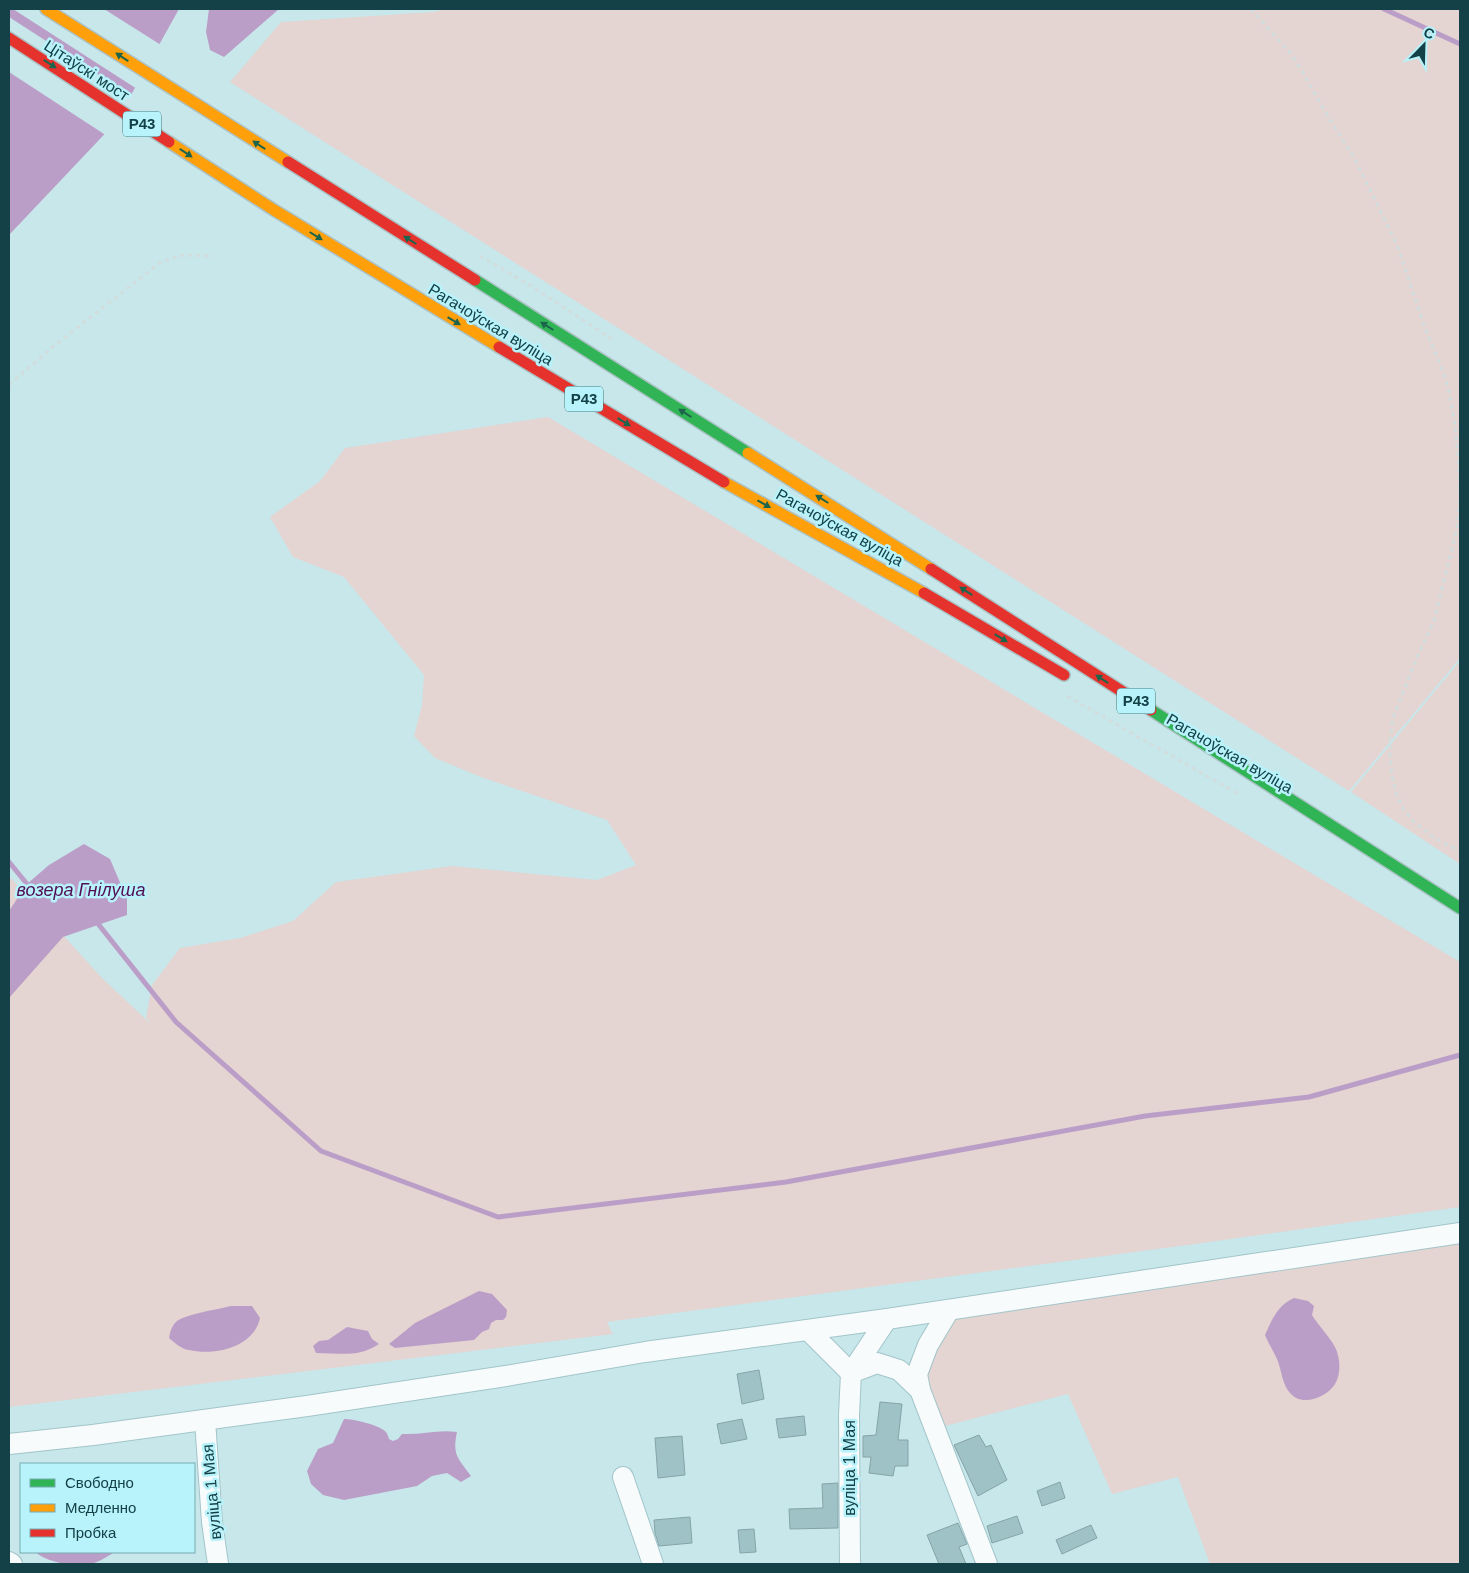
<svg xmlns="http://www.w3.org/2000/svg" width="1469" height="1573" font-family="Helvetica,sans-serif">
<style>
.green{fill:#e4d4d2}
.water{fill:#bb9ec7}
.pier{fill:#c7e7eb}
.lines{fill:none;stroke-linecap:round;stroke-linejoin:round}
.stream{stroke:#bb9ec7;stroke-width:5}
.building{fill:#9fc2c7;stroke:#86a4a8}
.street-casing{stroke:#a2c5c9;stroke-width:22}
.fast-casing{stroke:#abc2c5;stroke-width:14}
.slow-casing{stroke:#abc2c5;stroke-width:14}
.jam-casing{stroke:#abc2c5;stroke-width:14}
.path{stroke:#d2ddde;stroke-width:3;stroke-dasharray:4 4;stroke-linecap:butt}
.street{stroke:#f7fbfc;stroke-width:20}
.fast{stroke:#30b455;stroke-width:11}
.slow{stroke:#ff9f0a;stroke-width:11}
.jam{stroke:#e5322d;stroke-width:11}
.oneway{fill:#1c644b}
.labels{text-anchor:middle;stroke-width:5;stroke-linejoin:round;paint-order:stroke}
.shield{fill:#b8f2fa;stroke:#44767d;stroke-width:1}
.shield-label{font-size:15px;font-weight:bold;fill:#134147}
.street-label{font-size:16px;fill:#134147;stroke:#b8f2fa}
.water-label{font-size:18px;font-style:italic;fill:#530f56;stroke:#b8f2fa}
</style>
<rect width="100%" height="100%" fill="#c7e7eb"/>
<g class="green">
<path d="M446 9H1460V658L1349 791 230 82 281 22 433 12Z"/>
<path d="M548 417 1460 962V1207L1195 1244 607 1322 613 1334 9 1407V876L102 978 152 1025 146 1018 152 985 180 948 240 938 293 921 336 882 452 866 597 880 636 865 607 820 481 777 435 758 414 736 422 705 424 675 344 577 293 557 270 517 320 481 345 448Z"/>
<path d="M1460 661V864L1351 792Z"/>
<path d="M1460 1243V1564H1210L1178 1477 1112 1494 1068 1394 941 1427C937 1415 931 1402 929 1389 924 1363 943 1338 955 1317Z"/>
</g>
<g class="water">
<path d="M9 9H179L116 122 9 235Z"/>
<path d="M209 9H279L224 57 210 50 206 32Z"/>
<path d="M84 844 110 859 127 899V915L63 937 9 998V911L27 884 49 865Z"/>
<path d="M479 1291 492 1294 507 1310 506 1317 503 1320H496L491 1323 489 1329 482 1332 474 1340 395 1348 389 1344 415 1323Z"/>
<path d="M1294 1298 1308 1301 1314 1306 1312 1315C1321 1330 1338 1343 1339 1361 1340 1368 1339 1378 1335 1384 1327 1397 1303 1407 1291 1394 1282 1385 1282 1371 1277 1359 1273 1350 1268 1343 1265 1335 1272 1319 1278 1305 1294 1298Z"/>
<path d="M231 1306H252L260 1318C254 1347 215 1356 189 1350 181 1349 175 1343 169 1338 170 1332 172 1325 177 1321 187 1314 219 1309 231 1306Z"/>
<path d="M347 1327 368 1331 372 1339 379 1344C358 1358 340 1353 316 1353L313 1346 319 1341 328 1340Z"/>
<path d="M344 1419C353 1419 380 1425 386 1432 387 1433 389 1438 389 1439L393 1441 398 1439 402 1434C421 1435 439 1429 457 1432 452 1455 458 1458 471 1476L461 1482 447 1473 432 1476 417 1486 344 1500 323 1495 311 1484 307 1471 318 1449 333 1443Z"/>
<path d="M35 1552H115C108 1556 99 1562 91 1564 75 1568 47 1562 35 1552Z"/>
</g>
<g class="pier">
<path d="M13 9H104L161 45 137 89Z"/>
<path d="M9 17 133 97 118 124 107 136 9 72Z"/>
</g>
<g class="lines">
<g class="stream">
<path d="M1384 9 1460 44"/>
<path d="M9 862 27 884"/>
<path d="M99 925 176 1022 321 1151 498 1217 786 1182 1145 1116 1309 1097 1460 1055"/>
</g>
</g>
<g class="building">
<path d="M759 1370 764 1399 742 1404 737 1374Z"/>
<path d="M880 1402 902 1404 898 1440H908V1466H895L893 1476 869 1473 871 1457H863V1436L876 1435Z"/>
<path d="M804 1416 806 1435 779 1438 776 1419Z"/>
<path d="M742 1419 747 1439 721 1444 717 1424Z"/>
<path d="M979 1435 986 1447 991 1445 1007 1480 978 1496 954 1445Z"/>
<path d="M682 1436 685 1475 658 1478 655 1438Z"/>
<path d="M1060 1482 1065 1498 1042 1506 1037 1491Z"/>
<path d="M838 1483V1528L790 1529 789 1509 823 1508 822 1484Z"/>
<path d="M1017 1516 1023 1533 992 1543 987 1526Z"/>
<path d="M690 1517 692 1543 659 1546 655 1533 654 1520Z"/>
<path d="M958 1523 967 1544 959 1547 966 1564H939L927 1535Z"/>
<path d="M1091 1525 1097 1538 1062 1554 1056 1540Z"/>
<path d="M754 1529 756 1552 740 1553 738 1530Z"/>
</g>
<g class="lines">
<defs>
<g id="street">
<path d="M949 1310 928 1345 917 1374 920 1390 987 1564"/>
<path d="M808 1330 851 1373 877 1363 899 1370 920 1390"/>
<path d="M205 1420 212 1522 218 1564"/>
<path d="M9 1444 93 1435 307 1406 506 1376 645 1352 887 1319 1460 1233"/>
<path d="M623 1477 653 1564"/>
<path d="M9 1562 12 1564"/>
<path d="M850 1564 849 1415 851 1373 887 1319"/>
</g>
<g id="fast">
<path d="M475 280 748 453"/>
<path d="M1151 710 1460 908"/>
</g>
<g id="slow">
<path d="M46 9 288 162"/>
<path d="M169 142 274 210 499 347"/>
<path d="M748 453 931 569"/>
<path d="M724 482 924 593"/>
</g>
<g id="jam">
<path d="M9 38 169 142"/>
<path d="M288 162 475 280"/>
<path d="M499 347 724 482"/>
<path d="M931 569 1151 710"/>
<path d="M924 593 1064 675"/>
</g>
</defs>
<use href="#street" class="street-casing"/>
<use href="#fast" class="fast-casing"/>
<use href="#slow" class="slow-casing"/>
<use href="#jam" class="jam-casing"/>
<g class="path">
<path d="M1251 9 1291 54 1302 71 1330 120 1355 159 1397 245 1425 328 1444 374 1449 392 1455 425 1458 456 1460 499 1457 528 1434 621 1417 657 1393 718 1390 738V758L1392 776 1396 793 1404 810 1414 822 1436 839 1460 851"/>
<path d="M480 256 528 284 615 341"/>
<path d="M9 385 54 346 161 262 183 255 214 256"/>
<path d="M1067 696 1240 795"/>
</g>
<use href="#street" class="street"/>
<use href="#fast" class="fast"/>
<use href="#slow" class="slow"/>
<use href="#jam" class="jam"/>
</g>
<defs><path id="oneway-solid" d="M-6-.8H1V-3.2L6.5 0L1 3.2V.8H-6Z" transform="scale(1.25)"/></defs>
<g class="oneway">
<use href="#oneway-solid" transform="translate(122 57) rotate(-147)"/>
<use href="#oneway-solid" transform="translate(50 64) rotate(33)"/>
<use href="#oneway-solid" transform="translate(259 145) rotate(-147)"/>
<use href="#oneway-solid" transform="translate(186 153) rotate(33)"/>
<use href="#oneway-solid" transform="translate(316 236) rotate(32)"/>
<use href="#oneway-solid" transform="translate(410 240) rotate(-148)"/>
<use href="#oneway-solid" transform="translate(454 321) rotate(31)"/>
<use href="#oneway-solid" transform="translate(547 326) rotate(-148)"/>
<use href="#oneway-solid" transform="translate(685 413) rotate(-148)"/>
<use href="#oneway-solid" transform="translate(624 422) rotate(31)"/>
<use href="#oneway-solid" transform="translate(822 499) rotate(-148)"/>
<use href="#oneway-solid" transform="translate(764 504) rotate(29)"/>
<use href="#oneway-solid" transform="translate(966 591) rotate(-147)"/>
<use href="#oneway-solid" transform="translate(1001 638) rotate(31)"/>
<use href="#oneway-solid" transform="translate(1102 679) rotate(-147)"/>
</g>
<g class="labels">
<g class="shield">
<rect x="123" y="111.5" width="38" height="25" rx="4"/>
<rect x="565" y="386.5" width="38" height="25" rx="4"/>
<rect x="1117" y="688.5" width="38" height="25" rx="4"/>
</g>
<g class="shield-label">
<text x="142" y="129">Р43</text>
<text x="584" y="404">Р43</text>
<text x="1136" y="706">Р43</text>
</g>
<g class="street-label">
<text transform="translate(87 70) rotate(33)" y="6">Цітаўскі мост</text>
<text transform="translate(491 324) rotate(31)" y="6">Рагачоўская вуліца</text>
<text transform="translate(840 527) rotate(29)" y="6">Рагачоўская вуліца</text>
<text transform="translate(1230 753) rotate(30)" y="6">Рагачоўская вуліца</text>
<text transform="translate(849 1468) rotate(-90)" y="6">вуліца 1 Мая</text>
<text transform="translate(211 1492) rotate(-95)" y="6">вуліца 1 Мая</text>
</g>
<g class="water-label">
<text x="81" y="896">возера Гнілуша</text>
</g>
</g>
<rect width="1469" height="1573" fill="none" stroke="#134147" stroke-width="20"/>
<rect x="20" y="1463" width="175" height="90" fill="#b8f2fa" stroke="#76abb2"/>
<rect x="30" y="1479" width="25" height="8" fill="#30b455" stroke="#76abb2"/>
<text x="65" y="1488" font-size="15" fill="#134147">Свободно</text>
<rect x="30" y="1504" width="25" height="8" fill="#ff9f0a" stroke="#76abb2"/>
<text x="65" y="1513" font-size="15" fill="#134147">Медленно</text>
<rect x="30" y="1529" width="25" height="8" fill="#e5322d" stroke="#76abb2"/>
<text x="65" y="1538" font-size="15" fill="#134147">Пробка</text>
<g transform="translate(1424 45) rotate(23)" stroke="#b8f2fa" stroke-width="4" paint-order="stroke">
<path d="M0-4L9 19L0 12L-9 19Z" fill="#134147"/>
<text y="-8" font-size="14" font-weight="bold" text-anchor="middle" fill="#134147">С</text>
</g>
</svg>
